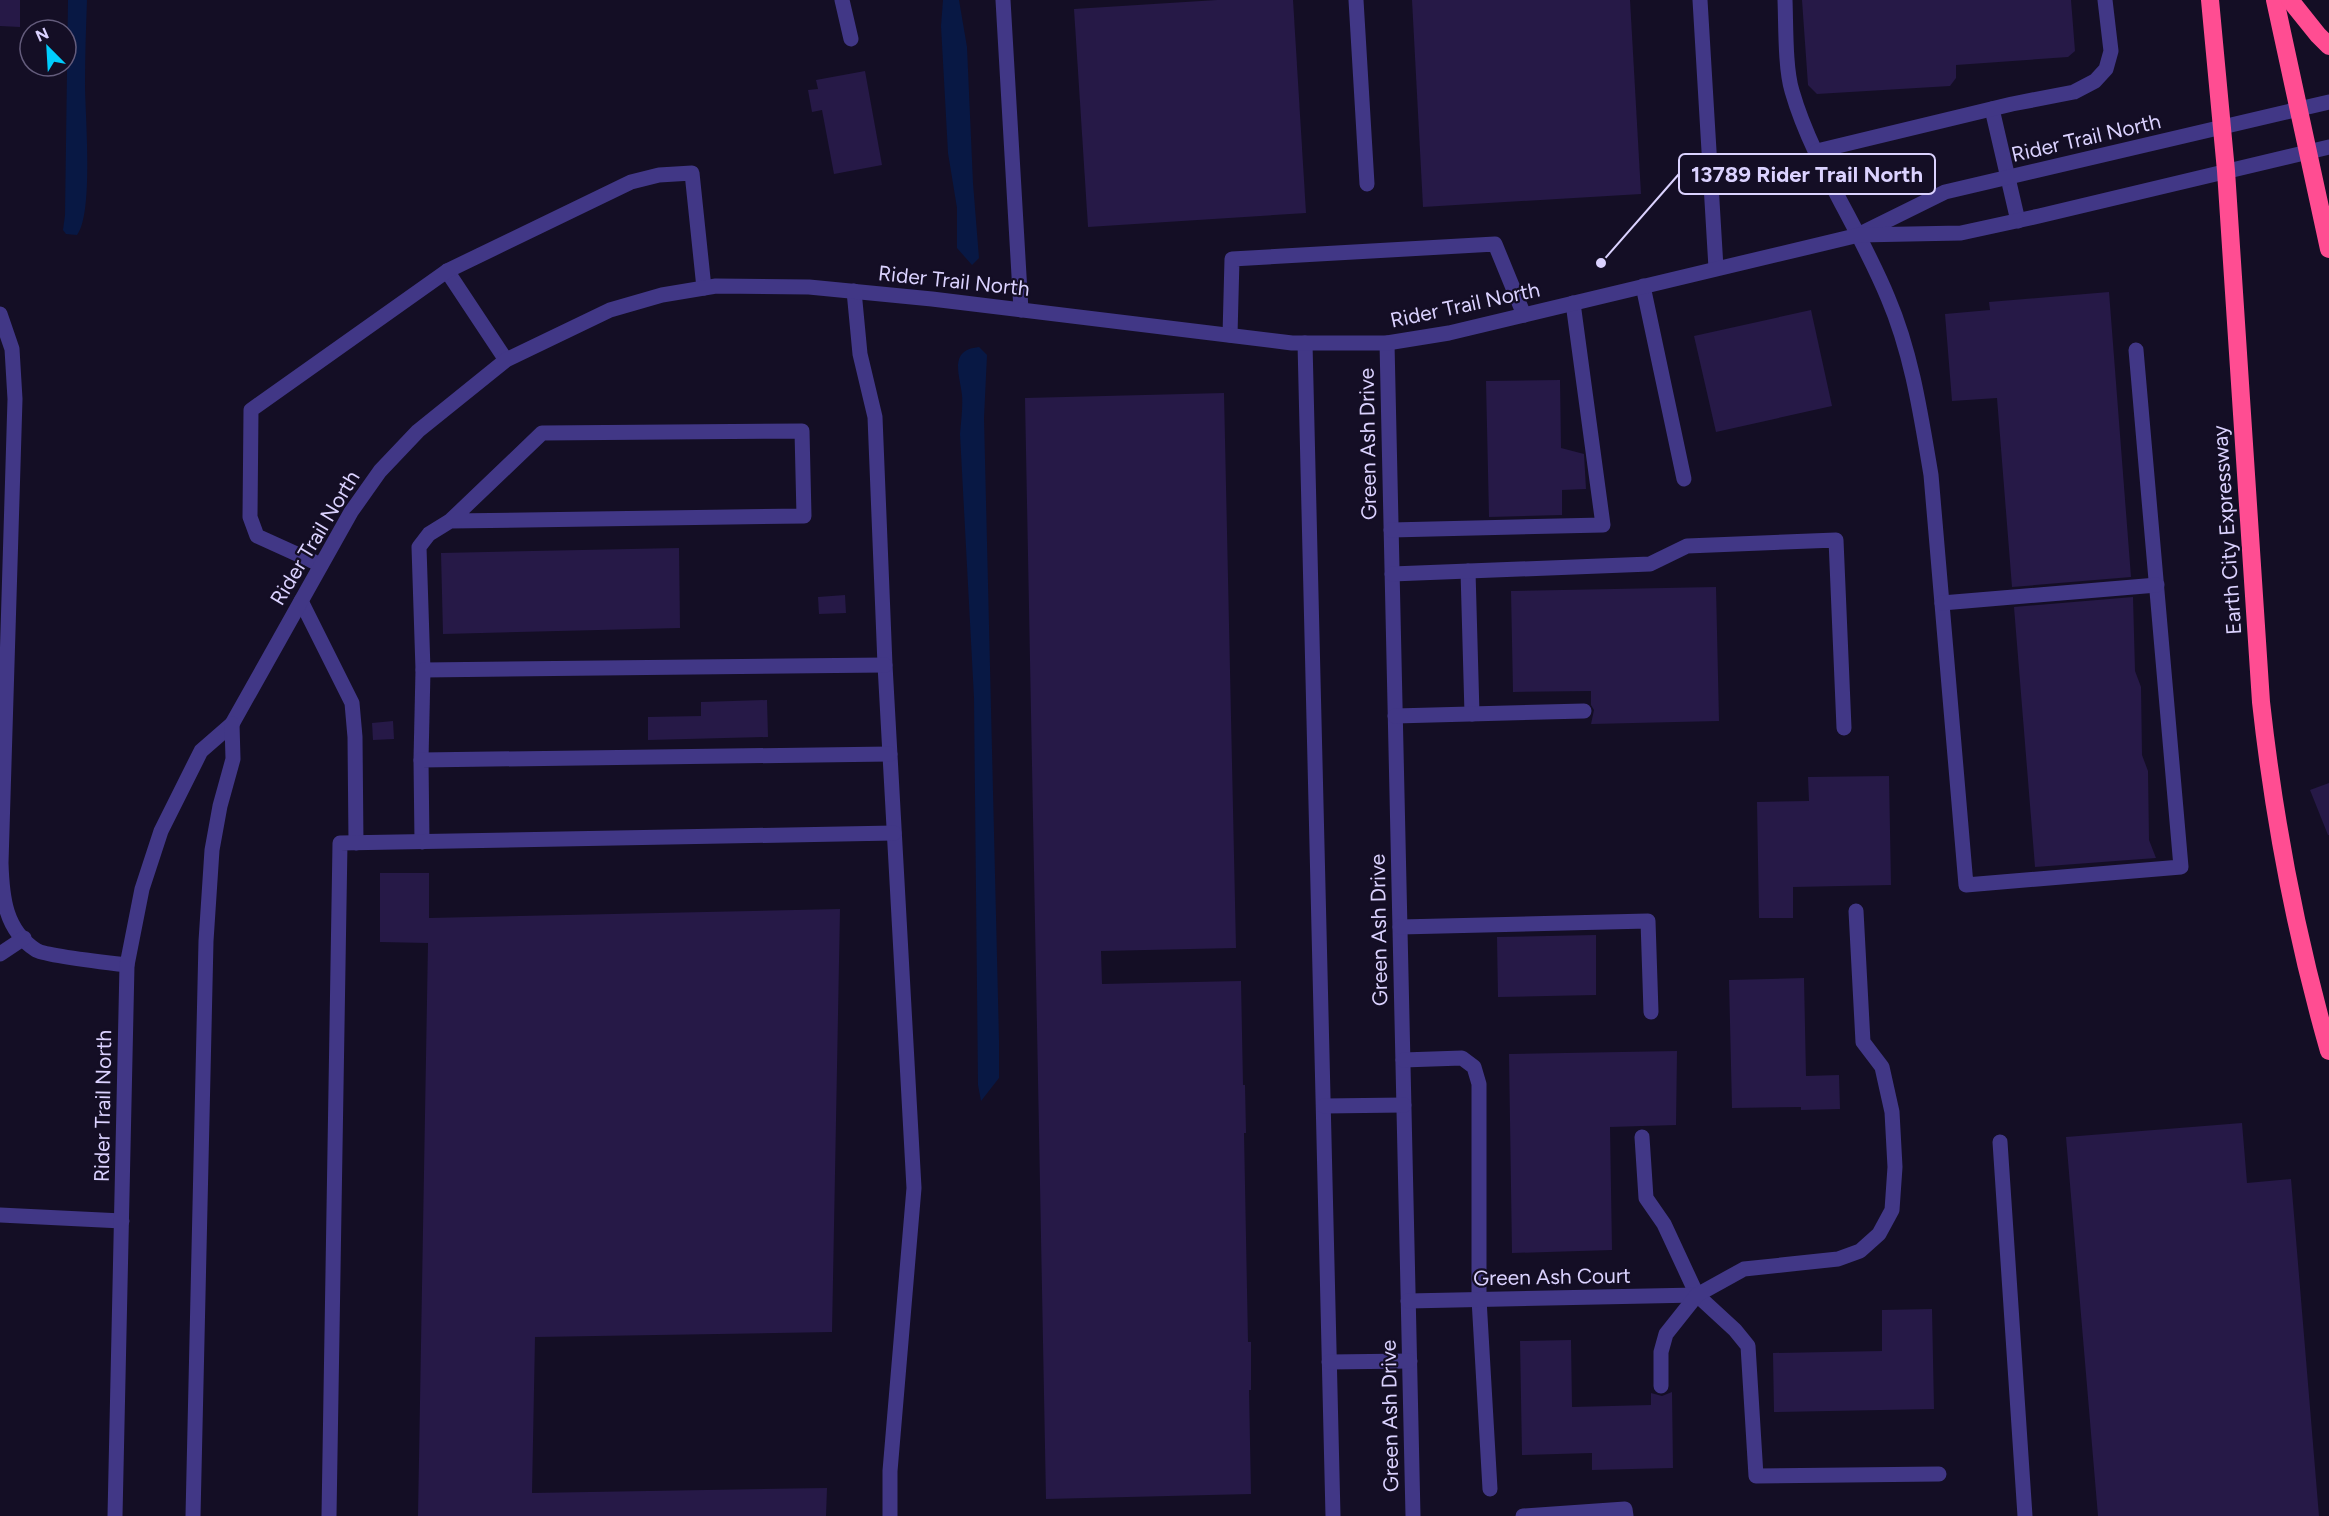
<svg xmlns="http://www.w3.org/2000/svg" width="2329" height="1516" font-family="Figtree,sans-serif">
<style>
.water{fill:#081844}
.building{fill:#261947}
.lines{fill:none;stroke-linecap:round;stroke-linejoin:round}
.minor{stroke:#413786;stroke-width:15}
.highway{stroke:#ff4d92;stroke-width:18}
.labels{text-anchor:middle;stroke-width:4.5;stroke-linejoin:round;paint-order:stroke}
.street-label{font-size:21px;fill:#dbd2ff;stroke:#140e25}
.leader{fill:none;stroke:#dbd2ff;stroke-width:2}
.callout-dot{fill:#dbd2ff;stroke:#140e25;stroke-width:2}
.callout{fill:#140e25;stroke:#dbd2ff;stroke-width:2}
.callout-label{font-size:22px;text-anchor:middle;font-weight:bold;fill:#dbd2ff}
</style>
<rect width="100%" height="100%" fill="#140e25"/>
<g class="water">
<path d="M68 0H87C86 28 85 56 85 84 85 114 94 214 77 235L66 234 63 230 65 215Z"/>
<path d="M943 0H959L967 47 973 183 979 258 972 265 957 248V208L948 153 944 80 941 26Z"/>
<path d="M979 347 987 355 984 418 999 1040V1078L981 1101 978 1085 974 698 960 434C961 421 963 408 962 395 960 375 948 350 979 347Z"/>
</g>
<g class="building">
<path d="M0 0H20V27L0 26Z"/>
<path d="M1217 0H1293L1306 213 1088 227 1074 9Z"/>
<path d="M1412 0H1630L1641 194 1423 207Z"/>
<path d="M1802 0H2071L2075 51 2068 57 1956 65V78L1950 86 1817 94 1808 85Z"/>
<path d="M865 71 882 165 834 174 822 110 812 112 808 90 818 89 816 80Z"/>
<path d="M2109 292 2131 577 2012 587 1997 398 1952 401 1945 314 1990 310 1989 302Z"/>
<path d="M1811 310 1832 406 1716 432 1694 336Z"/>
<path d="M1560 380 1561 448 1584 454 1586 489 1562 490V515L1489 517 1486 381Z"/>
<path d="M1224 393 1236 948 1101 951 1102 984 1241 981 1243 1085H1245L1246 1133H1244L1248 1342H1251V1390H1249L1251 1494 1046 1499 1025 398Z"/>
<path d="M679 548 680 628 443 634 441 553Z"/>
<path d="M1716 587 1719 721 1591 724 1594 710 1591 705V691L1513 692 1511 591Z"/>
<path d="M845 595 846 613 819 614 818 597Z"/>
<path d="M2133 597 2135 671 2141 687 2142 755 2148 771 2149 840 2156 858 2035 867 2014 607Z"/>
<path d="M767 700 768 737 648 740V717L701 716V702Z"/>
<path d="M393 721 394 739 373 740 372 723Z"/>
<path d="M1889 776 1891 885 1793 887V918H1759L1757 802 1809 801 1808 777Z"/>
<path d="M2329 783V835H2328L2310 790Z"/>
<path d="M380 873H429V918L840 909 832 1332 535 1337 532 1493 827 1488 826 1516H418L428 943 380 942Z"/>
<path d="M1596 935V995L1498 997 1497 937Z"/>
<path d="M1804 978 1806 1076 1839 1075 1840 1109 1801 1110V1107L1732 1108 1729 980Z"/>
<path d="M1677 1051 1676 1125 1610 1127 1612 1250 1512 1253 1509 1054Z"/>
<path d="M2242 1123 2247 1183 2291 1179 2319 1516H2098L2066 1137Z"/>
<path d="M1932 1309 1934 1409 1774 1412 1773 1353 1882 1351V1310Z"/>
<path d="M1571 1340 1572 1407 1651 1405V1393L1662 1396 1672 1392 1673 1468 1592 1470V1453L1522 1455 1520 1341Z"/>
</g>
<g class="lines">
<g class="minor">
<path d="M842 0 851 39"/>
<path d="M1003 0 1021 310"/>
<path d="M1356 0 1367 184"/>
<path d="M1700 0 1716 268"/>
<path d="M1785 0C1786 25 1785 68 1792 91 1812 161 1860 229 1888 298 1912 354 1921 416 1931 475L1966 885 2181 867 2136 350"/>
<path d="M1992 109 2018 221"/>
<path d="M1817 151 2012 104 2074 92 2095 81 2106 69 2111 51 2105 0"/>
<path d="M1864 232 1945 192 2329 102"/>
<path d="M447 271 506 360"/>
<path d="M1643 286 1684 479"/>
<path d="M854 291 860 354 875 417 885 665 914 1188 890 1471V1516"/>
<path d="M0 314 12 349 15 399 1 863C2 897 5 930 36 950 45 956 111 963 127 965"/>
<path d="M1230 335 1232 259 1495 244 1524 315"/>
<path d="M1305 343 1333 1516"/>
<path d="M1387 343 1413 1516"/>
<path d="M450 521 542 433 802 431 804 516 450 521 429 534 419 547 423 670 885 665"/>
<path d="M1391 530 1603 525 1573 303"/>
<path d="M321 565 257 536 250 517 251 410 447 271 631 182 659 175 692 173 704 288"/>
<path d="M1468 571 1472 714"/>
<path d="M1392 574 1650 564 1687 546 1836 540 1844 728"/>
<path d="M301 601 352 703 355 737 356 843"/>
<path d="M1942 603 2157 585"/>
<path d="M1395 716 1584 711"/>
<path d="M421 760 423 670"/>
<path d="M422 842 421 760 890 754"/>
<path d="M1400 927 1648 921 1651 1012"/>
<path d="M0 954 24 938"/>
<path d="M1403 1060 1462 1058 1474 1067 1479 1084V1299L1490 1489"/>
<path d="M1324 1106 1404 1105"/>
<path d="M1642 1137 1646 1198 1664 1224 1697 1295 1735 1330 1748 1346 1756 1476 1939 1474"/>
<path d="M2000 1142 2025 1516"/>
<path d="M0 1215 122 1221"/>
<path d="M1408 1301 1697 1295"/>
<path d="M1329 1362 1410 1361"/>
<path d="M1661 1386V1352L1666 1334 1697 1295 1744 1269 1838 1259 1860 1251 1879 1234 1892 1210 1895 1167 1892 1112 1882 1067 1863 1042 1856 911"/>
<path d="M115 1516 127 965 142 889 161 831 201 751 232 724 351 512 380 471 418 431 506 360 610 310 662 295 716 286 809 287 932 299 1292 343H1387L1449 333 1859 235 1961 233 2039 216 2329 147"/>
<path d="M193 1516 206 941 212 850 220 806 233 759 232 724"/>
<path d="M329 1516 340 843 894 833"/>
<path d="M1523 1516 1625 1509 1626 1516"/>
</g>
<g class="highway">
<path d="M2210 0 2226 171 2261 702C2274 820 2296 936 2329 1051"/>
<path d="M2275 0 2329 249"/>
<path d="M2290 0 2318 35 2329 46"/>
</g>
</g>
<g class="labels">
<g class="street-label">
<text transform="translate(2086 138) rotate(-13)" y="7">Rider Trail North</text>
<text transform="translate(954 281) rotate(6)" y="7">Rider Trail North</text>
<text transform="translate(1465 305) rotate(-12)" y="7">Rider Trail North</text>
<text transform="translate(1368 444) rotate(-91)" y="7">Green Ash Drive</text>
<text transform="translate(2227 530) rotate(-94)" y="7">Earth City Expressway</text>
<text transform="translate(315 538) rotate(-59)" y="7">Rider Trail North</text>
<text transform="translate(1379 930) rotate(-91)" y="7">Green Ash Drive</text>
<text transform="translate(103 1106) rotate(-89)" y="7">Rider Trail North</text>
<text transform="translate(1552 1277) rotate(-1)" y="7">Green Ash Court</text>
<text transform="translate(1390 1416) rotate(-91)" y="7">Green Ash Drive</text>
</g>
</g>
<path class="leader" d="M1601 263L1679 174"/>
<circle class="callout-dot" cx="1601" cy="263" r="6"/>
<rect class="callout" x="1679" y="154" width="256" height="40" rx="6"/>
<g class="callout-label">
<text x="1807" y="182">13789 Rider Trail North</text>
</g>
<g transform="translate(48 48) rotate(336)"><circle r="28" fill="#140e25" stroke="#645c7c" stroke-width="1.5"/>
<path d="M0-4.5L10 22L0 15L-10 22Z" fill="#00cdfd"/>
<text y="-9" font-size="16" font-weight="bold" text-anchor="middle" fill="#dbd2ff">N</text>
</g>
</svg>
